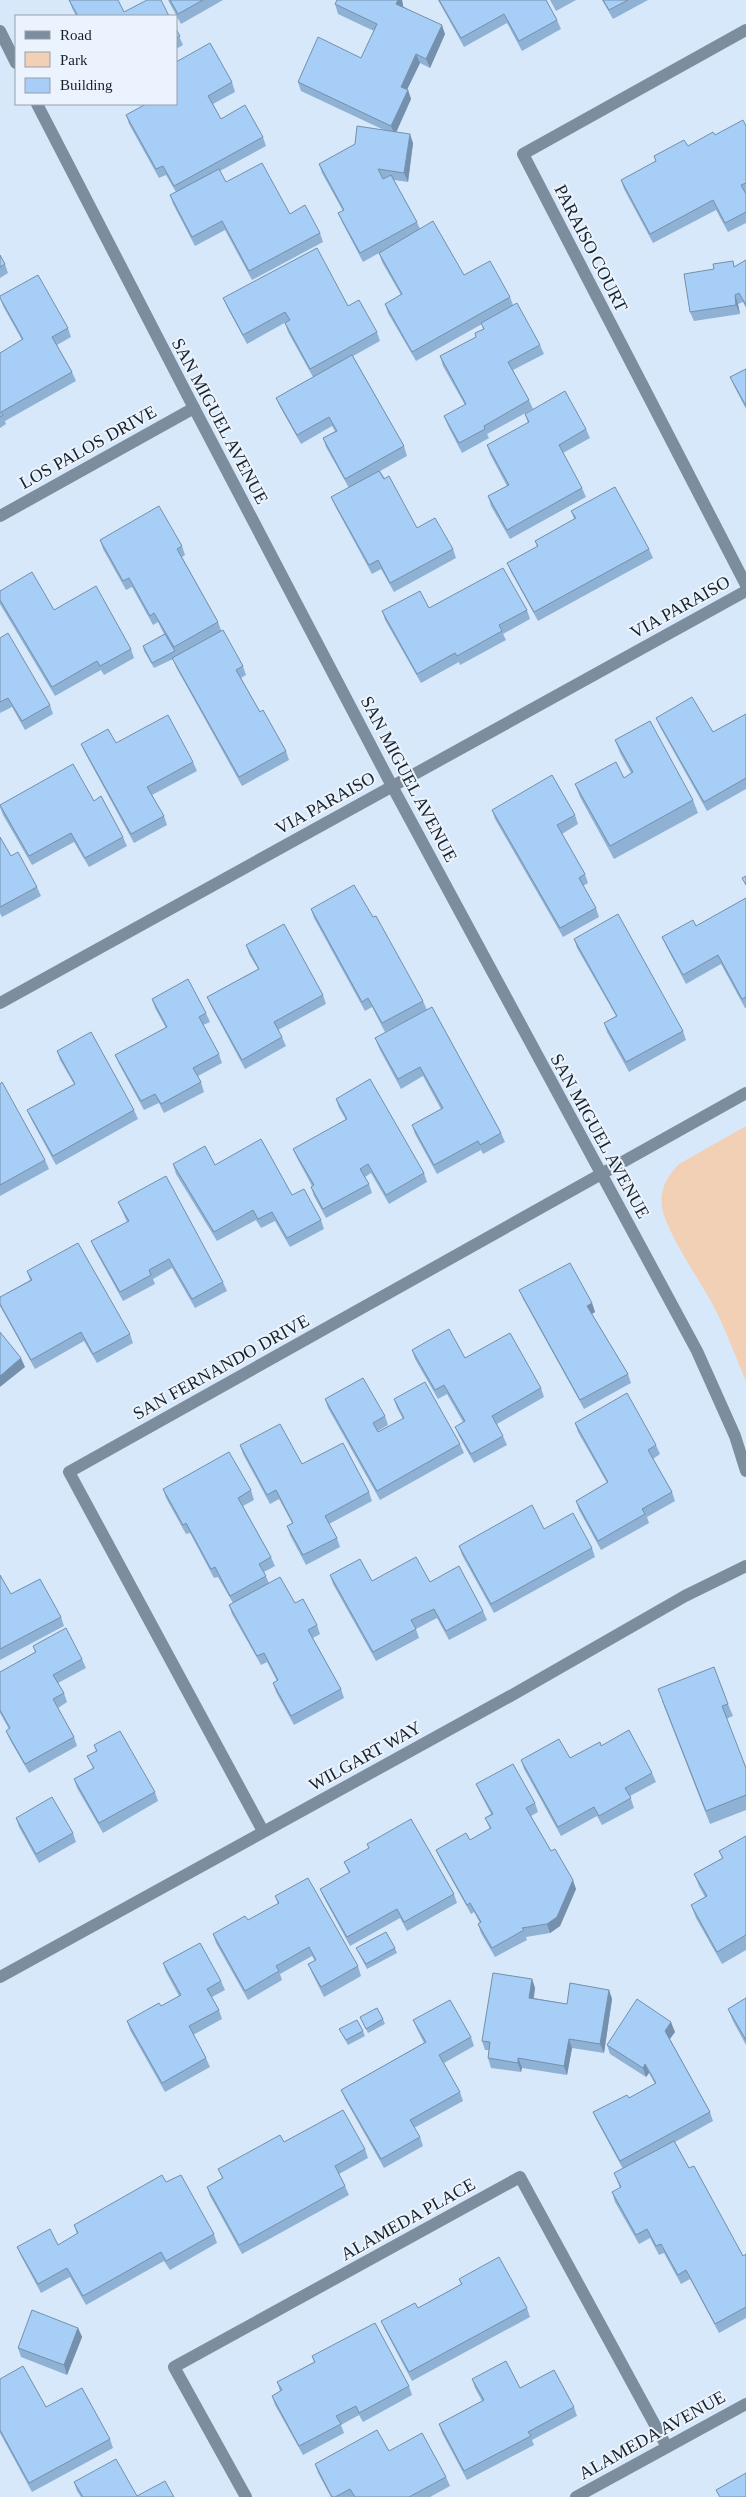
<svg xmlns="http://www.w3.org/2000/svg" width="746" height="2497" font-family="'Times New Roman',serif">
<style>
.green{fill:#f1d0b6}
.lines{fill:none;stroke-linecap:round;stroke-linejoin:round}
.minor{stroke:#7c8d9d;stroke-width:12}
.tertiary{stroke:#7c8d9d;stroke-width:12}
.wall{fill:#8fb1d4}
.shaded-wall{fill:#7490ac}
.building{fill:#a6cef6;stroke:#7490ac}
.labels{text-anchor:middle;stroke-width:4;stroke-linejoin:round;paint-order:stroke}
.street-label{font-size:18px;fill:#182028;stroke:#ebf4fe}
</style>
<rect width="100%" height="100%" fill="#d7e8fb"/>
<path class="green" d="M746 1126V1381C735 1355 725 1328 712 1303 699 1279 667 1233 662 1208 659 1190 667 1176 679 1164Z"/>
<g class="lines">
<g class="minor">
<path d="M746 30 523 154 746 585"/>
<path d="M0 1003 746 591"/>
<path d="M263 1831 69 1472 746 1093"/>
<path d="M0 1977 514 1694 685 1596 746 1566"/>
<path d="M246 2497 174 2367 520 2177 667 2447"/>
<path d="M576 2497 746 2404"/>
</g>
<g class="tertiary">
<path d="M0 31 16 63"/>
<path d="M37 104 194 408 392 786 697 1351 735 1436 746 1471"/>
<path d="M0 516 194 408"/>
</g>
</g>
<g class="wall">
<path d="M69 0 124 12 169 16H76L72 8Z"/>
<path d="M168 0H223L181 24Z"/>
<path d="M337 0H402L403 5V6L445 34 430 68 420 63 407 89 408 90 411 99 396 132 413 143 408 182 394 180 417 222 420 229 464 275 510 297 513 305 540 345 544 354 513 370 529 400 533 409 487 434 489 438 462 453 448 426 444 416 465 405 443 366 440 356 476 337 475 333 483 329 482 324 416 361 388 313 385 304 401 295 382 262 379 253 363 262 342 222 338 213 343 211 322 173 319 164 384 130 301 91 298 82 361 58 374 31 338 14 335 4Z"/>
<path d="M438 0H546L557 20 561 29 522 51 507 23 464 47Z"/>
<path d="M550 0H576L556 11Z"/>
<path d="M602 0H648L613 19Z"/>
<path d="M176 29 183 45 176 49Z"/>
<path d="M232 82 235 92 213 104 221 119 263 137 266 146 220 171 226 182 290 214 320 233 323 242 252 280 225 230 195 246 173 204 170 195 176 192 166 175 159 178 129 124 126 115Z"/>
<path d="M746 126V223L728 232 716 210 653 243 624 189 621 180 656 161 654 156 688 146 715 135Z"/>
<path d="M0 255 5 264 8 273 0 278Z"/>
<path d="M746 260V308L743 302 738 304 740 314 694 321 690 312 735 266Z"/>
<path d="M0 298 68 328 71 337 57 345 72 372 76 381 5 421 6 424 0 428V353L22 340 3 306Z"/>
<path d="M223 298 348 306 377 332 380 341 353 356 404 446 407 456 380 471 417 528 453 549 456 558 394 592 381 569 372 574 335 506 331 497 349 488 326 447 323 438 335 431 332 426 301 444 280 407 276 398 313 377 288 332 285 323 288 321 247 344 227 307Z"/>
<path d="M746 369V409L734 386 730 377Z"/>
<path d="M525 414 586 429 590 438 563 453 582 488 586 497 510 539 491 506 488 496 507 486 490 454 487 445 528 423Z"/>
<path d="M571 511 649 549 653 558 538 621 511 572 507 563 537 547 535 541 574 519Z"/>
<path d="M100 540 182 546 185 555 182 557 218 622 221 630 243 666 246 675 241 678 260 712 286 751 289 760 242 786 176 667 173 659 154 668 144 651 143 646 164 634 158 622 153 625 132 587 126 590 103 549Z"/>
<path d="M0 591 54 610 131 649 134 658 104 675 101 670 55 696 0 604Z"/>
<path d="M429 608 527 610 530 619 503 634 506 640 460 665 459 662 421 683 385 620 382 611Z"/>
<path d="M0 638 50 705 53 714 25 730 12 707 0 713Z"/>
<path d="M746 714V789L707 811 660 727 656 718 713 732Z"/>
<path d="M615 740 693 800 698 813 614 859 580 797 575 784 624 778 631 773 620 753Z"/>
<path d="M116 743 193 762 197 771 152 795 164 816 167 825 134 843 85 753 81 744Z"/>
<path d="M94 801 123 837 127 846 89 867 74 842 32 865 3 815 0 807Z"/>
<path d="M492 810 575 815 578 824 562 834 585 874 588 883 583 886 596 908 599 917 563 937 495 819Z"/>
<path d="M0 837 11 856 37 887 41 896 2 917 0 913Z"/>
<path d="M746 898V1008H745L721 964 686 984 666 946 662 937 696 926Z"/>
<path d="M311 909 373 917 423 1001 427 1010 385 1032 372 1007 365 1011 314 918Z"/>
<path d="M574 939 683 1031 686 1040 629 1072 607 1032 604 1023 616 1016 577 948Z"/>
<path d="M246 945 323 995 326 1004 278 1030 282 1037 286 1046 245 1069 211 1006 207 997 258 969 249 954Z"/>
<path d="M152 999 206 1013 210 1022 203 1025 219 1054 222 1063 198 1076 201 1082 204 1092 164 1113 159 1103 144 1110 119 1064 115 1055 166 1028 155 1008Z"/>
<path d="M432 1007 501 1133 505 1142 483 1154 481 1150 437 1174 415 1134 412 1125 441 1109 423 1076 401 1089 379 1048 375 1038Z"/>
<path d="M57 1051 134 1110 138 1119 56 1165 31 1119 27 1110 74 1084 60 1060Z"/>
<path d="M0 1084 45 1160 49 1169 0 1196Z"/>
<path d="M336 1099 424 1173 427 1182 389 1204 371 1173 365 1177 369 1184 372 1193 326 1218 314 1196 311 1187 312 1186 297 1158 293 1149 346 1120 339 1108Z"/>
<path d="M173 1164 215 1165 292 1195 321 1220 324 1229 290 1247 275 1221 261 1228 256 1220 217 1241 176 1174Z"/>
<path d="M118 1202 223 1282 227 1291 195 1308 172 1268 153 1279 155 1284 123 1301 95 1250 91 1241 127 1222 122 1211Z"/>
<path d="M27 1271 130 1334 133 1343 97 1363 84 1341 35 1369 0 1306V1297L30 1280Z"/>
<path d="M519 1290 592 1303 595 1312 592 1314 628 1374 631 1383 584 1409 523 1299Z"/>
<path d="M412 1350 465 1358 541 1388 544 1397 497 1424 503 1436 507 1445 474 1463 459 1436 455 1427 463 1422 447 1394 438 1399 415 1359Z"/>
<path d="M325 1399 385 1416 388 1425 378 1431V1432L403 1419 397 1408 394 1399 460 1444 464 1453 380 1500 328 1408Z"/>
<path d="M575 1423 656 1445 660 1454 653 1459 672 1492 675 1501 647 1517 649 1523 601 1550 579 1510 576 1501 607 1483 578 1432Z"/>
<path d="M240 1445 302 1464 369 1492 372 1501 329 1524 337 1538 340 1547 306 1565 290 1535 287 1526 292 1523 279 1499 270 1504 243 1454Z"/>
<path d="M163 1489 251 1490 254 1500 243 1506 271 1557 275 1566 264 1572 269 1583 295 1603 317 1625 320 1634 313 1638 341 1689 344 1698 294 1725 276 1692 273 1683 277 1681 267 1662 261 1665 232 1614 229 1605 233 1603 218 1577 214 1578 190 1533 186 1534 166 1498Z"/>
<path d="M544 1529 592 1548 595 1557 494 1613 462 1555 459 1546Z"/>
<path d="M0 1575 11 1594 61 1617 64 1626 0 1660Z"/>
<path d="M330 1575 372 1581 430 1582 483 1611 487 1620 449 1640 437 1618 416 1629 419 1638 376 1661 333 1584Z"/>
<path d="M33 1646 82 1659 86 1668 58 1683 64 1693 67 1702 58 1708 74 1737 77 1746 29 1773 10 1740 6 1731 9 1729 0 1713V1672L35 1652Z"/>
<path d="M662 1701 728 1704 733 1716 726 1719 746 1768V1810L710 1824Z"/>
<path d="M94 1745 155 1792 158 1801 103 1833 77 1788 74 1779 93 1768 87 1756 96 1751Z"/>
<path d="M601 1746 652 1773 656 1782 630 1796 634 1808 602 1825 597 1816 561 1836 524 1769 521 1760 570 1758Z"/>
<path d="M476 1784 535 1803 538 1812 531 1816 551 1851 576 1889 560 1926 550 1933 526 1937 527 1940 495 1957 481 1933 478 1924 480 1923 474 1912 471 1914 440 1859 436 1850 470 1840 490 1829 485 1818 491 1814 480 1793Z"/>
<path d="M16 1818 73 1833 76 1842 39 1863 19 1827Z"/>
<path d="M746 1836V1950L722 1964 696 1918 691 1905 705 1897 699 1886 694 1874 722 1858 719 1851Z"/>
<path d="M367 1844 454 1894 457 1903 407 1931 400 1918 350 1946 324 1898 320 1889 349 1873 344 1862 369 1848Z"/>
<path d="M275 1896 358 1966 361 1976 324 1997 312 1973 308 1964 315 1961 312 1956 280 1974 282 1980 248 2000 216 1943 213 1934 248 1920 278 1904Z"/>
<path d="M356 1948H395L397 1953 367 1969Z"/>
<path d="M163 1963 221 1981 225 1990 212 1997 219 2010 222 2019 193 2035 206 2058 210 2067 165 2092 130 2030 127 2021 161 2006 179 1996 166 1972Z"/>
<path d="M532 1979 535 1988 534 1998 567 2004 609 1990 612 1999 604 2053 572 2048 567 2075 522 2068 521 2072 491 2068 488 2058 489 2050H485L482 2041Z"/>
<path d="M746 1998V2045L733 2021 728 2009Z"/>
<path d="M360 2017 383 2019 385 2024 368 2033Z"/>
<path d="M413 2020 471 2037 474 2046 444 2063 460 2092 463 2101 414 2128 420 2137 423 2146 384 2168 345 2099 341 2090 424 2043 417 2029Z"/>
<path d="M339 2029 363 2031 365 2036 348 2045Z"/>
<path d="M675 2032 670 2039 710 2112 713 2121 675 2142 689 2168 743 2256 746 2254V2318L719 2333 690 2279 681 2284 664 2253 659 2255 650 2238 639 2244 615 2202 612 2192 620 2188 614 2173 623 2169 597 2121 593 2112 629 2098 655 2084 649 2073 646 2077 610 2054 607 2045Z"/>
<path d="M284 2142 365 2149 368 2158 339 2174 345 2186 349 2195 242 2254 210 2196 207 2187 222 2178 218 2169Z"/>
<path d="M166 2182 214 2234 217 2243 170 2270 164 2261 86 2305 70 2277 41 2293 21 2256 17 2247 58 2245 77 2234 74 2225Z"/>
<path d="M459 2279 527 2308 530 2317 412 2381 385 2330 381 2321 418 2308 461 2284Z"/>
<path d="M78 2328 82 2337 67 2375 21 2357 18 2348Z"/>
<path d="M312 2356 409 2386 412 2395 363 2422 359 2415 341 2425 344 2433 303 2455 275 2405 272 2396 280 2391 277 2382 314 2362Z"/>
<path d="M0 2379 46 2407 110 2439 113 2448 32 2492 0 2433Z"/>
<path d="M472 2379 520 2388 574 2407 577 2416 532 2440 534 2445 467 2480 442 2433 439 2424 482 2401 475 2388Z"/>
<path d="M389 2451 446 2477 450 2486 430 2497H331L318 2473 315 2464Z"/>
<path d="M74 2482 137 2496 174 2497H81L77 2491Z"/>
</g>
<g class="shaded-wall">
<path d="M398 0H402L403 5 400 13 396 4Z"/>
<path d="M442 25 445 34 430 68 426 59Z"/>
<path d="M416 54 420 63 404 96 401 87Z"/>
<path d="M408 90 411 99 395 135 391 126Z"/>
<path d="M410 134 413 143 408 182 404 173Z"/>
<path d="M735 295 738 304 740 314 736 305Z"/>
<path d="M592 1303 595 1312 590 1315 587 1306Z"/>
<path d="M21 1358 25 1367 0 1387V1376Z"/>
<path d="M573 1880 576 1889 560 1926 550 1933 547 1924Z"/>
<path d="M532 1979 535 1988 532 2007 529 1998Z"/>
<path d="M609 1990 612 1999 604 2053 600 2044Z"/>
<path d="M671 2022 675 2032 669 2040 665 2031Z"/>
<path d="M569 2039 572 2048 567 2075 564 2066Z"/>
<path d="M518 2058 522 2068 521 2072 518 2063Z"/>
<path d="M645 2064 649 2073 646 2077 643 2068Z"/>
<path d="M78 2328 82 2337 67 2375 64 2365Z"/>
</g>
<g class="building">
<path d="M69 0H118L124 12 147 0H161L169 16H78Z"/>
<path d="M170 0H203L178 14Z"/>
<path d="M337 0H398L396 4 442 25 426 59 416 54 401 87 408 90 391 126 298 82 318 37 361 58 377 24 335 4Z"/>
<path d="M439 0H546L557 20 519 41 504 14 461 38Z"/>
<path d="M603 0H628L609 10Z"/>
<path d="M176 29 180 36 176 38Z"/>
<path d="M210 43 232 82 208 96 221 119 245 105 263 137 174 186 163 166 156 169 126 115 146 104H176V62Z"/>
<path d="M743 120 746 126V183L741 185 746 194V212L725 223 713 200 650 234 621 180 656 161 654 156 684 140 688 146 713 132 715 135Z"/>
<path d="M357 126 410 134 404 173 378 169 383 179 391 175 417 222 360 253 338 213 344 210 319 164 355 144Z"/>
<path d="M262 163 290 214 305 205 320 233 249 271 222 221 192 237 170 195 219 169 226 182Z"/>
<path d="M433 221 464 275 490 261 510 297 412 352 385 304 402 294 379 253Z"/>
<path d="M317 248 348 306 359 300 377 332 310 369 285 323 290 320 285 312 243 335 223 298Z"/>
<path d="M0 255 5 264 0 267Z"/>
<path d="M746 260V305L739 293 735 295 736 305 690 312 684 274 714 269 713 264 733 261 734 267Z"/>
<path d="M38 275 68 328 52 337 72 372 1 412 3 415 0 417V353L23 339 0 298V296Z"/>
<path d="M517 303 540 345 508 362 529 400 484 426 485 429 459 443 444 416 466 404 440 356 476 337 475 333 484 329 481 323Z"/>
<path d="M352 355 404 446 345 479 323 438 337 431 329 417 297 435 276 398Z"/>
<path d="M746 369V406L730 377Z"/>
<path d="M565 391 586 429 559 445 582 488 507 530 488 496 509 485 487 445 529 422 525 414Z"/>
<path d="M379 471 384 479 389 476 417 528 435 518 453 549 390 583 378 560 369 565 331 497Z"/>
<path d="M615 487 649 549 534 612 507 563 538 546 535 541 576 518 571 511Z"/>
<path d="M159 506 182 546 177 549 218 622 174 647 154 613 150 616 129 578 123 581 100 540Z"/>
<path d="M503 568 527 610 499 625 502 631 457 656 455 653 417 674 382 611 420 591 429 608Z"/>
<path d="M32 572 54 610 96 586 131 649 100 666 97 661 52 687 0 600V591Z"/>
<path d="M223 630 243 666 236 670 260 712 263 710 286 751 239 777 172 658Z"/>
<path d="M8 633 50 705 22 721 8 698 0 702V638Z"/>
<path d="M165 634 175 651 152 663 143 646Z"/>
<path d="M692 697 713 732 746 714V778L704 802 656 718Z"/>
<path d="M168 715 193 762 147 787 164 816 131 834 81 744 108 729 116 743Z"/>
<path d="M650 721 693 800 610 846 575 784 616 762 624 778 633 772 615 740Z"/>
<path d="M73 764 94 801 101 796 123 837 85 858 71 833 29 856 0 805Z"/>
<path d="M552 775 575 815 557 825 585 874 579 878 596 908 560 928 492 810Z"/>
<path d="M0 837 11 856 18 852 37 887 0 907Z"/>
<path d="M746 876V885L742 878Z"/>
<path d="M354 885 373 917 376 916 423 1001 382 1023 368 998 362 1002 311 909Z"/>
<path d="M746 898V997L742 999 718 955 683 975 662 937 693 920 696 926Z"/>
<path d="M618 914 683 1031 626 1062 604 1023 617 1016 574 939Z"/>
<path d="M284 924 323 995 274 1022 282 1037 242 1060 207 997 259 969 246 945Z"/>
<path d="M188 979 206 1013 199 1017 219 1054 193 1068 201 1082 161 1104 155 1094 141 1101 115 1055 167 1027 152 999Z"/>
<path d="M432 1007 501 1133 480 1145 478 1141 434 1165 412 1125 443 1108 420 1067 398 1079 375 1038Z"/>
<path d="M91 1032 134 1110 53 1156 27 1110 75 1084 57 1051Z"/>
<path d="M370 1079 424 1173 386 1195 368 1164 360 1169 369 1184 323 1209 311 1187 314 1185 293 1149 347 1119 336 1099Z"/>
<path d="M2 1082 45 1160 0 1185V1084Z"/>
<path d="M261 1139 292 1195 304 1189 321 1220 287 1238 272 1212 258 1219 253 1210 214 1232 173 1164 205 1146 215 1165Z"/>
<path d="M166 1176 223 1282 192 1299 169 1259 149 1270 151 1275 120 1292 91 1241 129 1221 118 1202Z"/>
<path d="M78 1243 130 1334 93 1354 81 1332 31 1360 0 1304V1297L32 1280 27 1271Z"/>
<path d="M570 1263 592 1303 587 1306 628 1374 580 1400 519 1290Z"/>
<path d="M449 1329 465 1358 510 1333 541 1388 492 1416 503 1436 471 1454 455 1427 465 1421 444 1385 435 1390 412 1350Z"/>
<path d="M0 1332 21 1358 0 1376Z"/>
<path d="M363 1378 385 1416 373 1423 378 1432 404 1418 394 1399 425 1382 460 1444 377 1491 325 1399Z"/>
<path d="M627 1393 656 1445 648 1450 672 1492 642 1509 645 1514 598 1541 576 1501 608 1482 575 1423Z"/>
<path d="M280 1424 302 1464 343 1443 369 1492 325 1516 337 1538 303 1555 287 1526 293 1523 276 1490 267 1495 240 1445Z"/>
<path d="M229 1452 251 1490 238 1498 271 1557 259 1564 266 1576 230 1596 215 1567 211 1569 186 1523 183 1525 163 1489Z"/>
<path d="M532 1505 544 1529 573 1513 592 1548 491 1604 459 1546Z"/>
<path d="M416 1557 430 1582 459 1566 483 1611 446 1631 434 1609 411 1620 416 1629 373 1652 330 1575 360 1559 372 1581Z"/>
<path d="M0 1575 11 1594 40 1579 61 1617 0 1649Z"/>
<path d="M280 1577 295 1603 303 1599 317 1625 308 1630 341 1689 291 1716 273 1683 278 1680 264 1653 257 1656 229 1605Z"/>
<path d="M66 1628 82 1659 53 1675 64 1693 53 1699 74 1737 25 1764 6 1731 10 1728 0 1710V1672L36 1652 33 1646Z"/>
<path d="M714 1667 728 1704 722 1706 746 1768V1795L706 1811 658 1689Z"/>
<path d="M629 1730 652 1773 625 1788 631 1798 599 1816 594 1807 558 1827 521 1760 559 1739 570 1758 600 1742 601 1746Z"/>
<path d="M120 1731 155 1792 99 1823 74 1779 94 1768 87 1756 97 1751 94 1745Z"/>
<path d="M513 1764 535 1803 526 1808 551 1851 555 1849 573 1880 557 1917 547 1924 522 1928 524 1930 492 1948 478 1924 481 1922 470 1903 467 1905 436 1850 466 1833 470 1840 491 1828 485 1818 493 1814 476 1784Z"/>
<path d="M52 1797 73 1833 36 1854 16 1818Z"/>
<path d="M411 1819 454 1894 404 1922 397 1909 347 1937 320 1889 350 1872 344 1862 369 1848 367 1844Z"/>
<path d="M746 1836V1935L717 1952 691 1905 707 1896 694 1874 723 1858 719 1851Z"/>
<path d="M308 1878 358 1966 321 1987 308 1964 316 1960 309 1947 276 1966 279 1971 245 1991 213 1934 245 1916 248 1920 279 1903 275 1896Z"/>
<path d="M386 1932 395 1948 366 1964 356 1948Z"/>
<path d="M200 1943 221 1981 207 1989 219 2010 189 2026 206 2058 162 2083 127 2021 159 2003 161 2006 181 1995 163 1963Z"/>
<path d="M493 1973 532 1979 529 1998 567 2004 570 1983 609 1990 600 2044 569 2039 564 2066 518 2058V2063L488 2058 490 2042 482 2041Z"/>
<path d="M746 1998V2040L728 2009Z"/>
<path d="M637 1999 671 2022 665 2031 710 2112 620 2161 593 2112 627 2095 629 2098 656 2083 645 2064 643 2068 607 2045Z"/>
<path d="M450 2000 471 2037 439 2055 460 2092 410 2120 420 2137 381 2159 341 2090 426 2042 413 2020Z"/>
<path d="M377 2008 383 2019 366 2029 360 2017Z"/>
<path d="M357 2020 363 2031 346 2040 339 2029Z"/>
<path d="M343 2110 365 2149 335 2166 345 2186 239 2245 207 2187 223 2178 218 2169 280 2135 284 2142Z"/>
<path d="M674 2141 689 2168 694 2166 743 2256 746 2254V2307L715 2324 686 2270 678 2275 661 2244 656 2246 647 2229 636 2235 612 2192 621 2187 614 2173Z"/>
<path d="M162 2175 166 2182 181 2175 214 2234 166 2261 161 2252 83 2296 67 2268 38 2284 17 2247 50 2229 58 2245 78 2233 74 2225Z"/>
<path d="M499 2257 527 2308 409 2372 381 2321 415 2303 418 2308 462 2284 459 2279Z"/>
<path d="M32 2310 78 2328 64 2365 18 2348Z"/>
<path d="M375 2323 409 2386 359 2413 356 2406 336 2416 341 2424 299 2446 272 2396 282 2390 277 2382 315 2362 312 2356Z"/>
<path d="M506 2361 520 2388 554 2370 574 2407 528 2432 531 2436 464 2471 439 2424 484 2400 472 2379Z"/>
<path d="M23 2366 46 2407 82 2388 110 2439 29 2483 0 2430V2379Z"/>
<path d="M377 2430 389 2451 422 2433 446 2477 409 2497H355L350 2489 335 2497H332L315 2464Z"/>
<path d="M116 2459 137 2496 165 2481 174 2497H83L74 2482Z"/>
<path d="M746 2473V2497H720L716 2490Z"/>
</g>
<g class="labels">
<g class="street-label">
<text transform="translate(591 248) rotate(63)" y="6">PARAISO COURT</text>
<text transform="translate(220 421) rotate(62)" y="6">SAN MIGUEL AVENUE</text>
<text transform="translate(88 447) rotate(-29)" y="6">LOS PALOS DRIVE</text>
<text transform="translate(680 607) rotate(-29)" y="6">VIA PARAISO</text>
<text transform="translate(409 779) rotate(62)" y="6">SAN MIGUEL AVENUE</text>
<text transform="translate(325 803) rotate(-29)" y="6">VIA PARAISO</text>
<text transform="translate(600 1136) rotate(61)" y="6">SAN MIGUEL AVENUE</text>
<text transform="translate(221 1367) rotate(-29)" y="6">SAN FERNANDO DRIVE</text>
<text transform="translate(365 1756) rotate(-29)" y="6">WILGART WAY</text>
<text transform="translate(408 2219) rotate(-29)" y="6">ALAMEDA PLACE</text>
<text transform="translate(652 2435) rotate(-29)" y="6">ALAMEDA AVENUE</text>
</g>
</g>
<rect x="15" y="15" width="162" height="90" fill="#ebf4fe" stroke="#979fa8"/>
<rect x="25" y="31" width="25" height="8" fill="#7c8d9d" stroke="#979fa8"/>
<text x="60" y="40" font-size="15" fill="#182028">Road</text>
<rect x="25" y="52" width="25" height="15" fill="#f1d0b6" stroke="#979fa8"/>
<text x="60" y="65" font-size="15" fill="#182028">Park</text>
<rect x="25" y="78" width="25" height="15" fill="#a6cef6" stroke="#979fa8"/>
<text x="60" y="90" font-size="15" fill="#182028">Building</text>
</svg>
